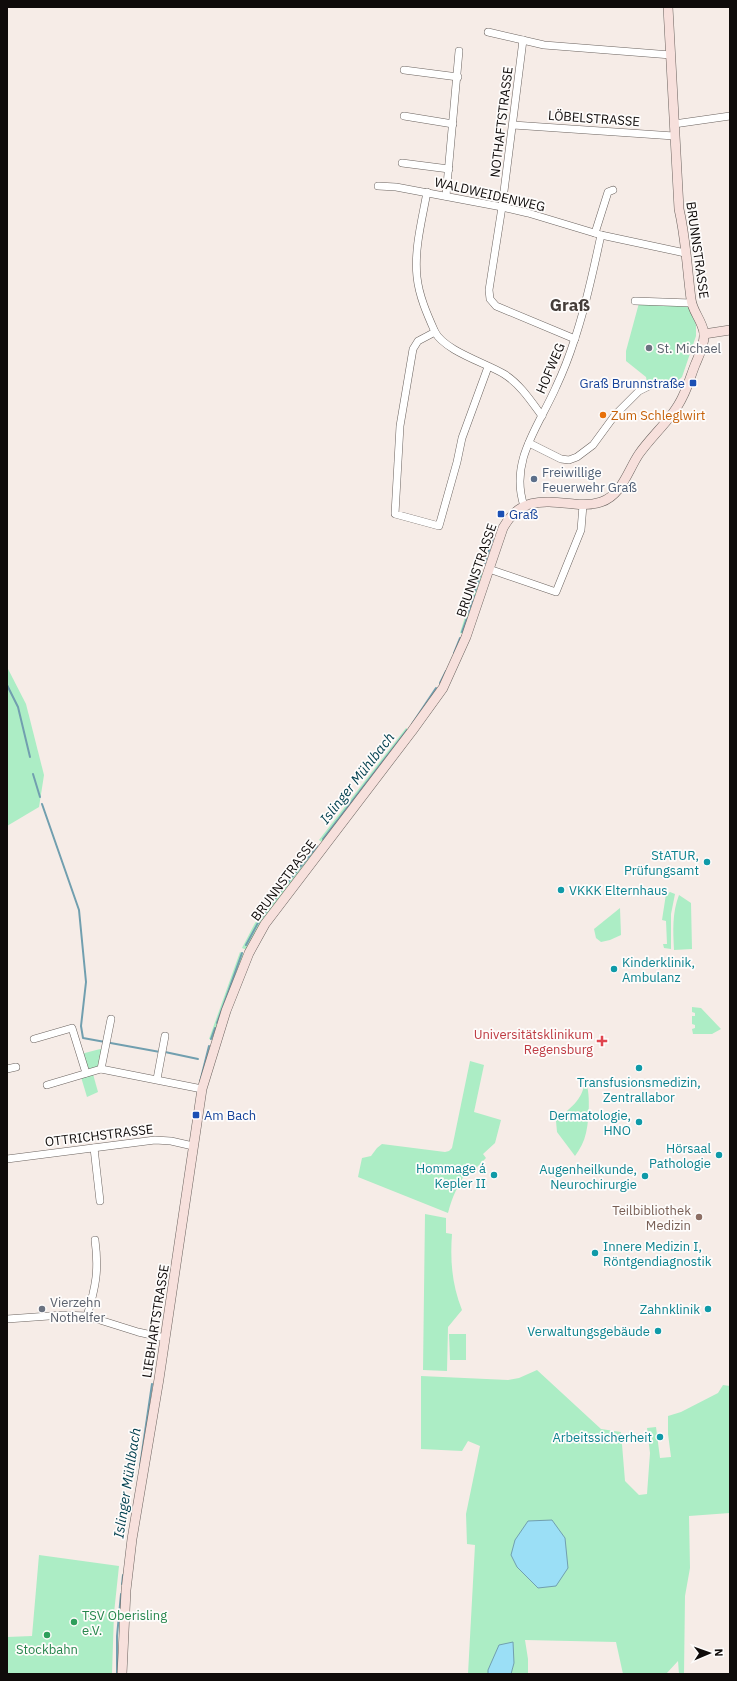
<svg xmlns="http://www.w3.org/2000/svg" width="737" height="1681" font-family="'IBM Plex Sans',sans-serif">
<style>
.green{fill:#acedc5}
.water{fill:#9bdff6;stroke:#719faf}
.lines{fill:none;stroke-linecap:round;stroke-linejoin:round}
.stream{stroke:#719faf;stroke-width:2}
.street-casing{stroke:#6b635f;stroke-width:8}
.secondary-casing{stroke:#6b635f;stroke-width:10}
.street{stroke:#fff;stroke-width:7}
.secondary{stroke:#f7e0dc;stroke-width:9}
.worship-dot{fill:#6b7280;stroke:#fefcfb;stroke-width:1.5}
.transit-dot{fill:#1a4fb4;stroke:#fefcfb;stroke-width:1.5}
.food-dot{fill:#e8710a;stroke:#fefcfb;stroke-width:1.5}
.service-dot{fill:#5c6f8a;stroke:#fefcfb;stroke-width:1.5}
.culture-dot{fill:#0f9aa8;stroke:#fefcfb;stroke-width:1.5}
.health-dot{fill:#e0444e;stroke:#fefcfb;stroke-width:1.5}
.education-dot{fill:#8d6e63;stroke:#fefcfb;stroke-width:1.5}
.leisure-dot{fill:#2e9e5b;stroke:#fefcfb;stroke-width:1.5}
.labels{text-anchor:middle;stroke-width:3.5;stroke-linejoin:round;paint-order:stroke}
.street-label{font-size:13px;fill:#0f0b0a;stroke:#fefcfb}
.worship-label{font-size:13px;fill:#5b616d;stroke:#fefcfb;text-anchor:start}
.transit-label{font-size:13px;fill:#164399;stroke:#fefcfb;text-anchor:start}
.food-label{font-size:13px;fill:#c56008;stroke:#fefcfb;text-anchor:start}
.service-label{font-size:13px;fill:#4e5e75;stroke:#fefcfb;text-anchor:start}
.culture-label{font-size:13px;fill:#0d838f;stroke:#fefcfb;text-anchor:end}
.health-label{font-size:13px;fill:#be3a42;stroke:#fefcfb;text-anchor:end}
.education-label{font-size:13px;fill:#785e54;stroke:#fefcfb;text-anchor:end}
.leisure-label{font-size:13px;fill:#27864d;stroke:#fefcfb;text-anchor:start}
.water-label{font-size:14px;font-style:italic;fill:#034150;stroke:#fefcfb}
.district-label{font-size:17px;font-weight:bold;fill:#443d39;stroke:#fefcfb}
</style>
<rect width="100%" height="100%" fill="#f6ece7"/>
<g class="green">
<path d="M639 303 689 306 696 325V336L682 377 674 384 666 385 650 384 647 382 646 377 626 361V351Z"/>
<path d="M479 572 484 573 463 634 460 633Z"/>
<path d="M7 667 26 704 44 775 39 807 7 826Z"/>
<path d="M406 728 410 731 323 843 319 840Z"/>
<path d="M316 845 319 848 247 950 242 948 255 923Z"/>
<path d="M670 892 675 894 671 914V949L664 948 663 944H667L666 921 662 920 666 894Z"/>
<path d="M679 895 691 903 692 949 674 950C673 931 672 913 679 895Z"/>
<path d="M620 908 621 935 610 940 601 942 596 938 594 929Z"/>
<path d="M240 952 245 955 213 1040 209 1039Z"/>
<path d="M692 1007 701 1008 721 1029 712 1034H693L692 1029 695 1028V1025L692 1024V1016H695V1013L692 1012Z"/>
<path d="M104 1048 100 1069 86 1072 81 1054Z"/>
<path d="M470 1061 484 1065 474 1112 501 1120 495 1143 483 1154 486 1158 471 1173 467 1171C458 1185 452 1197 448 1213L358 1177 362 1158 371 1156 377 1148 382 1144 445 1152 449 1151 452 1148Z"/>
<path d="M93 1074 98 1092 87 1097 81 1077Z"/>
<path d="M585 1081C591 1090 589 1122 586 1133 584 1142 580 1149 575 1156L557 1132 556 1121C570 1107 582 1102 585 1081Z"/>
<path d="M425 1214 446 1218V1233L452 1234C450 1261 452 1285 462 1310L448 1327 447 1371 423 1370Z"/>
<path d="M449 1334H466V1360H450Z"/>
<path d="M537 1370 601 1429 621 1432 625 1481 639 1495 647 1494 650 1453 647 1428 656 1427 660 1458 671 1457 668 1434V1416L681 1412 718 1393 723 1385 730 1386V1513L689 1516 690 1568 685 1596 684 1674H679L678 1661 666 1674H623L616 1642 525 1640 528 1659V1674H511L514 1663 488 1670V1674H468L475 1545 467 1544 466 1514 480 1446 468 1441 462 1451 421 1449V1376L508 1380 519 1378Z"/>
<path d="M39 1555 119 1566 114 1613 112 1674H7V1637L32 1636Z"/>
</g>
<g class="water">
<path d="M552 1520 565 1538 568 1568 556 1586 538 1588 517 1567 511 1555 515 1540 528 1521Z"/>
<path d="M513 1642 514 1663 511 1674H488V1670L499 1645Z"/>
</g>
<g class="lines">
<g class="stream">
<path d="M485 563 493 538"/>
<path d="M475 591 481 573"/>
<path d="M468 613 474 596"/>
<path d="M462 632 467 618"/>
<path d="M454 653 460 638"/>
<path d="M440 683 446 671"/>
<path d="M7 685 18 707 30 757"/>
<path d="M412 724 436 688"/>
<path d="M33 774 40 797"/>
<path d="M42 804 79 910 86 982 81 1026 83 1038 160 1052"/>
<path d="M323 839 407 730"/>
<path d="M288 882 317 846"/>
<path d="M246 945 259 921 283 888"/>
<path d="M217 1023 242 953"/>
<path d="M211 1039 215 1028"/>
<path d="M165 1052 198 1059"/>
<path d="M200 1082 209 1046"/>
<path d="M140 1466 152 1384"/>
<path d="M122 1584 123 1575"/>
<path d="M117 1674V1636L121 1594"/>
</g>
<defs>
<g id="street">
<path d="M488 32 544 45 671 55"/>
<path d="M523 40 502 207 489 290 490 299 496 306 575 339"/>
<path d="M404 70 458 77"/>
<path d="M404 116 453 124"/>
<path d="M674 124 730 116"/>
<path d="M513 125 674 136"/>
<path d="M402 163 449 169"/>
<path d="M378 186 396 187 502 207 528 213 601 235 685 253"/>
<path d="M427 192C422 220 414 249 417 277 419 296 427 314 435 332 445 351 486 363 504 374 520 384 531 401 542 416"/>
<path d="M446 196 459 51"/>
<path d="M595 233 608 192 613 190"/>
<path d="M635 301 691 303"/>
<path d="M435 332 418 341 413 349 400 426 395 514 439 526 457 462 462 438 488 367"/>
<path d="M529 443 561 459 569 460 577 457 593 445 615 415 639 391 649 386"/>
<path d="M524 506C509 461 539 426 556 387 563 372 569 357 574 341 586 307 593 271 601 235"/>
<path d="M489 569 556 592 581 530 583 505"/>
<path d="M34 1039 72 1028 86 1073"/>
<path d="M7 1069 16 1067"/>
<path d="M101 1069 111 1019"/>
<path d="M157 1079 165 1036"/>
<path d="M47 1085 101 1069 202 1089"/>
<path d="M94 1148 100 1201"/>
<path d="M7 1159 155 1140 171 1141 193 1146"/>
<path d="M87 1316C96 1286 99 1270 95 1240"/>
<path d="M7 1319 63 1315 87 1316 138 1332 165 1338"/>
</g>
<g id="secondary">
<path d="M704 334 730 330"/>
<path d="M122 1674 126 1590 132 1539 159 1379 202 1089 226 1011 249 953 265 924 412 731 443 688 466 637 503 528C520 497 543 501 574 504 583 505 592 505 601 502 622 495 628 470 639 454 653 434 673 418 683 396 688 386 691 375 695 365 699 355 705 344 704 333 702 320 692 311 691 299 687 269 686 239 679 209L668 7"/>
</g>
</defs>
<use href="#street" class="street-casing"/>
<use href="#secondary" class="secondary-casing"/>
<use href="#street" class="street"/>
<use href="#secondary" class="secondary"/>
</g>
<g class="worship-dot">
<circle cx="649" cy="348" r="4"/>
<circle cx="42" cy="1309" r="4"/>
</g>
<g class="transit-dot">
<rect x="689" y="379" width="8" height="8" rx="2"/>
<rect x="497" y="510" width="8" height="8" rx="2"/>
<rect x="192" y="1111" width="8" height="8" rx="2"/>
</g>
<circle class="food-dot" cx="603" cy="415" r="4"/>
<circle class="service-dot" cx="534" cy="479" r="4"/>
<g class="culture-dot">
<circle cx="707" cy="862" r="4"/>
<circle cx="561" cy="890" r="4"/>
<circle cx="614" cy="969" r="4"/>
<circle cx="639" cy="1068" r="4"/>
<circle cx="639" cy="1122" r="4"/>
<circle cx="719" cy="1155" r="4"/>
<circle cx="494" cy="1175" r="4"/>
<circle cx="645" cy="1176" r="4"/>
<circle cx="595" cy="1253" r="4"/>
<circle cx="708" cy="1309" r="4"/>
<circle cx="658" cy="1331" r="4"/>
<circle cx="660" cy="1437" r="4"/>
</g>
<path class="health-dot" d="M600 1035h4v4h4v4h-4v4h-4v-4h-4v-4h4z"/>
<circle class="education-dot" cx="699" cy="1217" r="4"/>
<g class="leisure-dot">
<circle cx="74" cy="1622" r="4"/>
<circle cx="47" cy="1635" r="4"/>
</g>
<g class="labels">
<g class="street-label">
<text transform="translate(594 118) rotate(4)" y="5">LÖBELSTRASSE</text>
<text transform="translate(501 122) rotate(-83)" y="5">NOTHAFTSTRASSE</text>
<text transform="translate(490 194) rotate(13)" y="5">WALDWEIDENWEG</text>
<text transform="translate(698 250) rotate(82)" y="5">BRUNNSTRASSE</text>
<text transform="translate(550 368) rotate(-67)" y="5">HOFWEG</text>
<text transform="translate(476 570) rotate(-71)" y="5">BRUNNSTRASSE</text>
<text transform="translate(283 880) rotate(-53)" y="5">BRUNNSTRASSE</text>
<text transform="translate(99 1135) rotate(-7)" y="5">OTTRICHSTRASSE</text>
<text transform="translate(155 1321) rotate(-81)" y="5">LIEBHARTSTRASSE</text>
</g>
<g class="worship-label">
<text x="657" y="353">St. Michael</text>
<text x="50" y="1307">Vierzehn<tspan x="50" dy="15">Nothelfer</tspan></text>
</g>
<g class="transit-label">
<text x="685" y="388" text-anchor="end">Graß Brunnstraße</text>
<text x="509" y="519">Graß</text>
<text x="204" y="1120">Am Bach</text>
</g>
<g class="food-label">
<text x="611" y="420">Zum Schleglwirt</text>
</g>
<g class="service-label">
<text x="542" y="477">Freiwillige<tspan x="542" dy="15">Feuerwehr Graß</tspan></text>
</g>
<g class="culture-label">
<text x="699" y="860">StATUR,<tspan x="699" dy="15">Prüfungsamt</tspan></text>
<text x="569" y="895" text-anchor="start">VKKK Elternhaus</text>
<text x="622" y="967" text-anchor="start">Kinderklinik,<tspan x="622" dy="15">Ambulanz</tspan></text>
<text x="639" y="1087" text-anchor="middle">Transfusionsmedizin,<tspan x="639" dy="15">Zentrallabor</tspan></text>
<text x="631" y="1120">Dermatologie,<tspan x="631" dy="15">HNO</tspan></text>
<text x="711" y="1153">Hörsaal<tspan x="711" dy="15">Pathologie</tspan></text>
<text x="486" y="1173">Hommage á<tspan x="486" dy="15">Kepler II</tspan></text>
<text x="637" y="1174">Augenheilkunde,<tspan x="637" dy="15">Neurochirurgie</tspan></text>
<text x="603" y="1251" text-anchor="start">Innere Medizin I,<tspan x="603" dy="15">Röntgendiagnostik</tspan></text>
<text x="700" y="1314">Zahnklinik</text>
<text x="650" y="1336">Verwaltungsgebäude</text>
<text x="652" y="1442">Arbeitssicherheit</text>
</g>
<g class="health-label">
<text x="593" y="1039">Universitätsklinikum<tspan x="593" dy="15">Regensburg</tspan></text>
</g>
<g class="education-label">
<text x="691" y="1215">Teilbibliothek<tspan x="691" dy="15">Medizin</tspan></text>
</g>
<g class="leisure-label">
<text x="82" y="1620">TSV Oberisling<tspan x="82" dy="15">e.V.</tspan></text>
<text x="47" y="1654" text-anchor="middle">Stockbahn</text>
</g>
<g class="water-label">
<text transform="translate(357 778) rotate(-52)" y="5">Islinger Mühlbach</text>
<text transform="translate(127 1483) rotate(-81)" y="5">Islinger Mühlbach</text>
</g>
<g class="district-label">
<text x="570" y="311">Graß</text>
</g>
</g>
<rect width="737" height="1681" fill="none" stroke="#0f0b0a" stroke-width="16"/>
<g transform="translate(709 1653) rotate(88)" stroke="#fefcfb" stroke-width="3" paint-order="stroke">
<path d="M0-3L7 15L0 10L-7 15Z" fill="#0f0b0a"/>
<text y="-6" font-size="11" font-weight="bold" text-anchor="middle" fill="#0f0b0a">N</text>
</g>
</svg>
